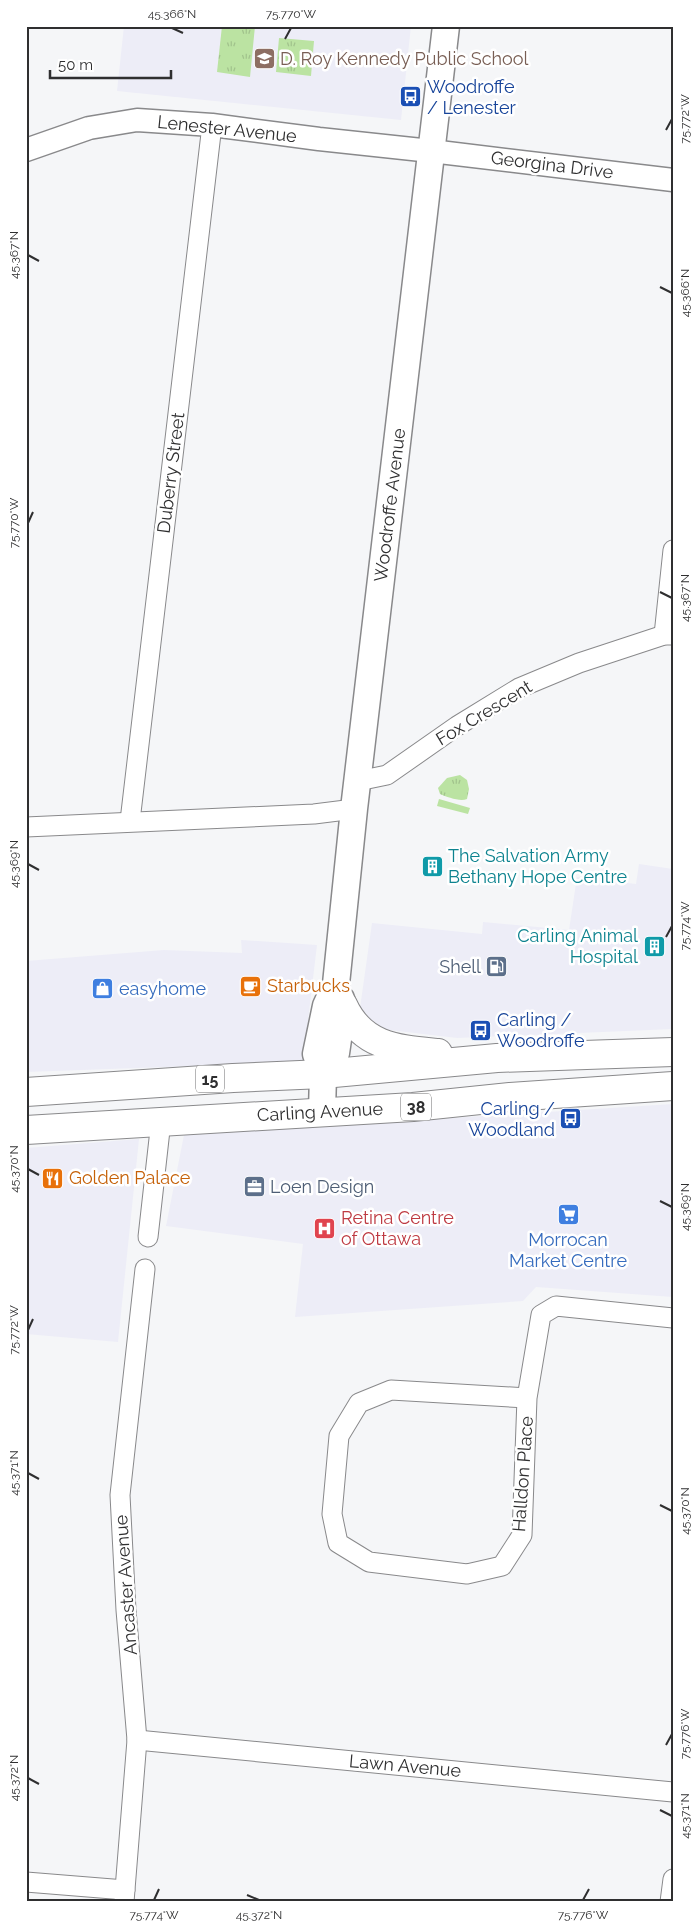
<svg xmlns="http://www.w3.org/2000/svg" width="699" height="1928" font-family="Raleway,sans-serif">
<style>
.built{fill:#ededf7}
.park{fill:url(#park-tufts)}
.garden{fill:#bbe3a2}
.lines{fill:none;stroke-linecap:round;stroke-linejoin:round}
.minor-casing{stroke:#89898b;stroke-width:21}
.tertiary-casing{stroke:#89898b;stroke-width:25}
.secondary-casing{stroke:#89898b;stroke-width:29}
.primary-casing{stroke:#89898b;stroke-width:30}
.minor{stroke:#fff;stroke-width:19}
.tertiary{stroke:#fff;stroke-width:22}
.secondary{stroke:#fff;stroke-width:26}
.primary{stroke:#fff;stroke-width:28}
.ticks{fill:none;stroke:#2f2f30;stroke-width:2}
.labels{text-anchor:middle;stroke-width:5;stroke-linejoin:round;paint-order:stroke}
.shield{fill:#fff;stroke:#6d6d6e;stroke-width:1}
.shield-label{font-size:16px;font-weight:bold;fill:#2f2f30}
.education-label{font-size:18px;fill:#785e54;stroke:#fff;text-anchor:start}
.transit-label{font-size:18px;fill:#164399;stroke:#fff;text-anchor:start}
.street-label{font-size:18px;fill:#2f2f30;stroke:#fff}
.culture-label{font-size:18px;fill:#0d838f;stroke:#fff;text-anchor:start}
.service-label{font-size:18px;fill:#4e5e75;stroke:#fff;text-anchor:end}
.food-label{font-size:18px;fill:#c56008;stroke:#fff;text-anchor:start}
.shop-label{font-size:18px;fill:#366cbe;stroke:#fff;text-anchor:start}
.health-label{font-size:18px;fill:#be3a42;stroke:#fff;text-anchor:start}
.neatline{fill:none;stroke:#2f2f30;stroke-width:2}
.ticks-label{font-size:12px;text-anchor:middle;fill:#2f2f30}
</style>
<defs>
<pattern id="park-tufts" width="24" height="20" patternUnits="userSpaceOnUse" patternTransform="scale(1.25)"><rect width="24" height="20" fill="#bbe3a2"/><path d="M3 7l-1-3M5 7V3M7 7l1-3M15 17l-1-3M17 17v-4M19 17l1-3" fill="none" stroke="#a1c38c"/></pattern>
</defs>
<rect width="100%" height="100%" fill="#f5f6f8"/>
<g class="built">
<path d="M124 26H411L401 120 117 91Z"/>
<path d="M639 864 673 869V1029L457 1038 381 1029 367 1022 360 1008 372 923 482 934 483 922 569 930 577 877 636 884Z"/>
<path d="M241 940 317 945 303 1062 26 1072V961L164 950 242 953Z"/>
<path d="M673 1104V1297L536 1287 523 1301 295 1317 303 1244 166 1226 184 1135Z"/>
<path d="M139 1139 118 1342 26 1334V1148Z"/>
</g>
<g class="park">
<path d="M222 26H255L250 77 217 72Z"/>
<path d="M279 38 314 41 311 76 276 72Z"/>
<path d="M460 775 467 780 469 789 467 799C460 802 447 797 440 794L438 788 447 778Z"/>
</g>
<path class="garden" d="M439 799 470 808 468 814 437 806Z"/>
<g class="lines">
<defs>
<g id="minor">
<path d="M664 635 673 550"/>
<path d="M358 781 387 775 457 726 519 688 579 663 664 635H673"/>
<path d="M130 821 212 125"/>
<path d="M26 827 314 814 354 809"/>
<path d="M148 1237 161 1121"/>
<path d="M527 1398 391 1390 359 1403 339 1436 332 1514 338 1543 369 1562 467 1574 502 1566 522 1535 527 1398 541 1315 556 1306 673 1318"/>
<path d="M137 1740 673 1792"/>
<path d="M26 1882 125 1890"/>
<path d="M124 1902 137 1740 126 1610 120 1495 145 1269"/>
<path d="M670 1902 673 1879"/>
</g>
<path id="tertiary" d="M26 150 89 128 137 120 212 125 319 139 431 151 673 180"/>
<g id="secondary">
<path d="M323 1074 336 1053 343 1005 341 999"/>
<path d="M322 1112 323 1074 316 1054 326 1006 336 984 354 809 446 26"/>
</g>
<g id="primary">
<path d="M343 1005C362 1047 397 1049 438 1053"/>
<path d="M26 1092 233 1078 323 1074 497 1058 673 1052"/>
<path d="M26 1130 413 1107 510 1097 673 1086"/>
</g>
</defs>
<use href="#minor" class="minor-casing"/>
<use href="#tertiary" class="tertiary-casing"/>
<use href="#secondary" class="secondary-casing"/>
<use href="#primary" class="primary-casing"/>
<use href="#minor" class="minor"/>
<use href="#tertiary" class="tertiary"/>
<use href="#secondary" class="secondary"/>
<use href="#primary" class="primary"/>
</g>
<path class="ticks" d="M172 28 183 33M285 39 291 28M666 130 672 119M28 255 39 261M660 287 672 293M28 523 33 512M660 592 672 598M28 864 39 870M666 937 672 926M28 1169 39 1175M660 1201 672 1207M28 1330 33 1319M28 1473 39 1479M660 1505 672 1511M666 1745 672 1734M28 1778 39 1784M660 1810 672 1816M247 1895 259 1900M154 1900 159 1889M583 1900 589 1889"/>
<defs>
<symbol id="school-square" viewBox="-11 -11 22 22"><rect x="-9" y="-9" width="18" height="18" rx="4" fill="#8d6e63" stroke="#fff"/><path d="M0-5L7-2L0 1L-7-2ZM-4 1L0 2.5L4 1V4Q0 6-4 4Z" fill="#fff"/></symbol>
<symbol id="bus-square" viewBox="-11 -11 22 22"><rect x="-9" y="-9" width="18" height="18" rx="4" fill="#1a4fb4" stroke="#fff"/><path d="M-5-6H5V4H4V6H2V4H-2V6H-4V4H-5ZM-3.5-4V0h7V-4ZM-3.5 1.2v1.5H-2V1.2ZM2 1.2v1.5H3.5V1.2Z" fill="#fff"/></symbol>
<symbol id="building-square" viewBox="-11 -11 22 22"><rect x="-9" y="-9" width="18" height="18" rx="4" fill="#0f9aa8" stroke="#fff"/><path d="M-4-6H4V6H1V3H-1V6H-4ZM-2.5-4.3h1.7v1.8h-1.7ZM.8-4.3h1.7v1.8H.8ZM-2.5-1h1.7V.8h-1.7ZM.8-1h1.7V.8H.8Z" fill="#fff"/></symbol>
<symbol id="fuel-square" viewBox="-11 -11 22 22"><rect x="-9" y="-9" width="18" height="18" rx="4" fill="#5c6f8a" stroke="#fff"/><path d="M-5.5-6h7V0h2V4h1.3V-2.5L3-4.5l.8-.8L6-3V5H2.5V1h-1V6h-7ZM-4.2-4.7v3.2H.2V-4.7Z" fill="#fff"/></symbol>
<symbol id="cafe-square" viewBox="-11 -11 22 22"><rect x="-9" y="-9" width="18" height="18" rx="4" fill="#e8710a" stroke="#fff"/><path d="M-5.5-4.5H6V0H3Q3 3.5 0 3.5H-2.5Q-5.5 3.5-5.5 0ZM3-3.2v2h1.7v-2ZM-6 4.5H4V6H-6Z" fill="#fff"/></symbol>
<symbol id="shop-square" viewBox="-11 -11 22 22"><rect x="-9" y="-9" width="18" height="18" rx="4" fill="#3f7fe0" stroke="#fff"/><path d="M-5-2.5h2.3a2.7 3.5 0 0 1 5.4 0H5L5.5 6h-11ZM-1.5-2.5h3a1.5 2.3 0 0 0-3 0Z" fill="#fff"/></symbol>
<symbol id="restaurant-square" viewBox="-11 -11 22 22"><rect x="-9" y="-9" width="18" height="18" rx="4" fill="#e8710a" stroke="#fff"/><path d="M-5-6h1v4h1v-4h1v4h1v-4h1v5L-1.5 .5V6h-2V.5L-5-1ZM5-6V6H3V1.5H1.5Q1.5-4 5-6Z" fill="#fff"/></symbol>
<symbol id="office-square" viewBox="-11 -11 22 22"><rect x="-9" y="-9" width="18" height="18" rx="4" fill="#5c6f8a" stroke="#fff"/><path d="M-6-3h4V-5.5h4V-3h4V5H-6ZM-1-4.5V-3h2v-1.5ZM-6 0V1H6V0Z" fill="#fff"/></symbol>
<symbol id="supermarket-square" viewBox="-11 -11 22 22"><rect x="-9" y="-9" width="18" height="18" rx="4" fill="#3f7fe0" stroke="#fff"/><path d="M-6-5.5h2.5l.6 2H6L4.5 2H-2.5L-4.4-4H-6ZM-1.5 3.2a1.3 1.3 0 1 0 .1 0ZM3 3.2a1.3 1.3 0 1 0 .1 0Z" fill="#fff"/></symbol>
<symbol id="hospital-square" viewBox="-11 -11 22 22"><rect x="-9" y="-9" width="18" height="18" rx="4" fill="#e0444e" stroke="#fff"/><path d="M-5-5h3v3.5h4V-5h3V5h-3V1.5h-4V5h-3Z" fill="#fff"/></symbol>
</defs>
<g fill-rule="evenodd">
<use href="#school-square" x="252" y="46" width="25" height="25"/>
<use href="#bus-square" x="398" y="84" width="25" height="25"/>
<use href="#building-square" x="420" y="854" width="25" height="25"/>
<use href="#building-square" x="642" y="934" width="25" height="25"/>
<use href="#fuel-square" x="484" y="954" width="25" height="25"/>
<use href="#cafe-square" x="238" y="974" width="25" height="25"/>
<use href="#shop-square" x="90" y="976" width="25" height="25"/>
<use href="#bus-square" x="468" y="1018" width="25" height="25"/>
<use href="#bus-square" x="558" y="1106" width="25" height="25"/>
<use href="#restaurant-square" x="40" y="1166" width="25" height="25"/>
<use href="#office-square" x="242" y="1174" width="25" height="25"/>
<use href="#supermarket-square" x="556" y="1202" width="25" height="25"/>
<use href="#hospital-square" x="312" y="1216" width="25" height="25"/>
</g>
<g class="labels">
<g class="shield">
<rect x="196" y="1065.5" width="28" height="27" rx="4"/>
<rect x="401" y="1093.5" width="30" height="27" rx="4"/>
</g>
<g class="shield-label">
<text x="210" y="1085">15</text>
<text x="416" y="1113">38</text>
</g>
<g class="education-label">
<text x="280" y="65">D. Roy Kennedy Public School</text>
</g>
<g class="transit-label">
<text x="427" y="93">Woodroffe<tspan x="427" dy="21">/ Lenester</tspan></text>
<text x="497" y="1026">Carling /<tspan x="497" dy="21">Woodroffe</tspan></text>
<text x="555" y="1115" text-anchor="end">Carling /<tspan x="555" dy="21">Woodland</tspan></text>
</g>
<g class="street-label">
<text transform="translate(227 129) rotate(6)" y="6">Lenester Avenue</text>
<text transform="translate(552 165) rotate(7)" y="6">Georgina Drive</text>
<text transform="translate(171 473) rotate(-83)" y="6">Duberry Street</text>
<text transform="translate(390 505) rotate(-83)" y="6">Woodroffe Avenue</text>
<text transform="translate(484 713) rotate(-31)" y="6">Fox Crescent</text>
<text transform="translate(320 1112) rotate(-3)" y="6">Carling Avenue</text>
<text transform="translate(523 1474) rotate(-86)" y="6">Halldon Place</text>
<text transform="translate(126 1585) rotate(-94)" y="6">Ancaster Avenue</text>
<text transform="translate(405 1766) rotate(5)" y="6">Lawn Avenue</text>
</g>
<g class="culture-label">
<text x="448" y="862">The Salvation Army<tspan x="448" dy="21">Bethany Hope Centre</tspan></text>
<text x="638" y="942" text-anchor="end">Carling Animal<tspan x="638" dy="21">Hospital</tspan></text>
</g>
<g class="service-label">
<text x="481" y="973">Shell</text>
<text x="270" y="1193" text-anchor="start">Loen Design</text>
</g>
<g class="food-label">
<text x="267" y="992">Starbucks</text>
<text x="69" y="1184">Golden Palace</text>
</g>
<g class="shop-label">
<text x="119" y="995">easyhome</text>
<text x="568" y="1246" text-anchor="middle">Morrocan<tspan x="568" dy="21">Market Centre</tspan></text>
</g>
<g class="health-label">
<text x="341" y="1224">Retina Centre<tspan x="341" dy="21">of Ottawa</tspan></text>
</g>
</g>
<rect width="699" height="1928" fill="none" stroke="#ffffff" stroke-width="55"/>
<path d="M50 70v8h121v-8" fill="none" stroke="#2f2f30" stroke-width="2.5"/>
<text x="58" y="70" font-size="15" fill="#2f2f30" stroke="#ffffff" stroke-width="4" paint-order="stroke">50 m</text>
<rect x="28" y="28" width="644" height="1872" class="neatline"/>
<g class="ticks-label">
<text x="172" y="18">45.366°N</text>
<text x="291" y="18">75.770°W</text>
<text transform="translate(685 119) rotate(-90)" y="4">75.772°W</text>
<text transform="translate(14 255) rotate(-90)" y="4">45.367°N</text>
<text transform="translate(685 293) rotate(-90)" y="4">45.366°N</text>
<text transform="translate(14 523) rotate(-90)" y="4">75.770°W</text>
<text transform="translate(685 598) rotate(-90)" y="4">45.367°N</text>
<text transform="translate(14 864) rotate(-90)" y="4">45.369°N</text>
<text transform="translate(685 926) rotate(-90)" y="4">75.774°W</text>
<text transform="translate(14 1169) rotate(-90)" y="4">45.370°N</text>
<text transform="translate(685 1207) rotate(-90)" y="4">45.369°N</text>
<text transform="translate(14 1330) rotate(-90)" y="4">75.772°W</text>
<text transform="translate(14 1473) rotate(-90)" y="4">45.371°N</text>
<text transform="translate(685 1511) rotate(-90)" y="4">45.370°N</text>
<text transform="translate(685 1734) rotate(-90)" y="4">75.776°W</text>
<text transform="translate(14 1778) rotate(-90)" y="4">45.372°N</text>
<text transform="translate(685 1816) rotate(-90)" y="4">45.371°N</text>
<text x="154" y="1919">75.774°W</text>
<text x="259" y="1919">45.372°N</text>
<text x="583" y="1919">75.776°W</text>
</g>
</svg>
